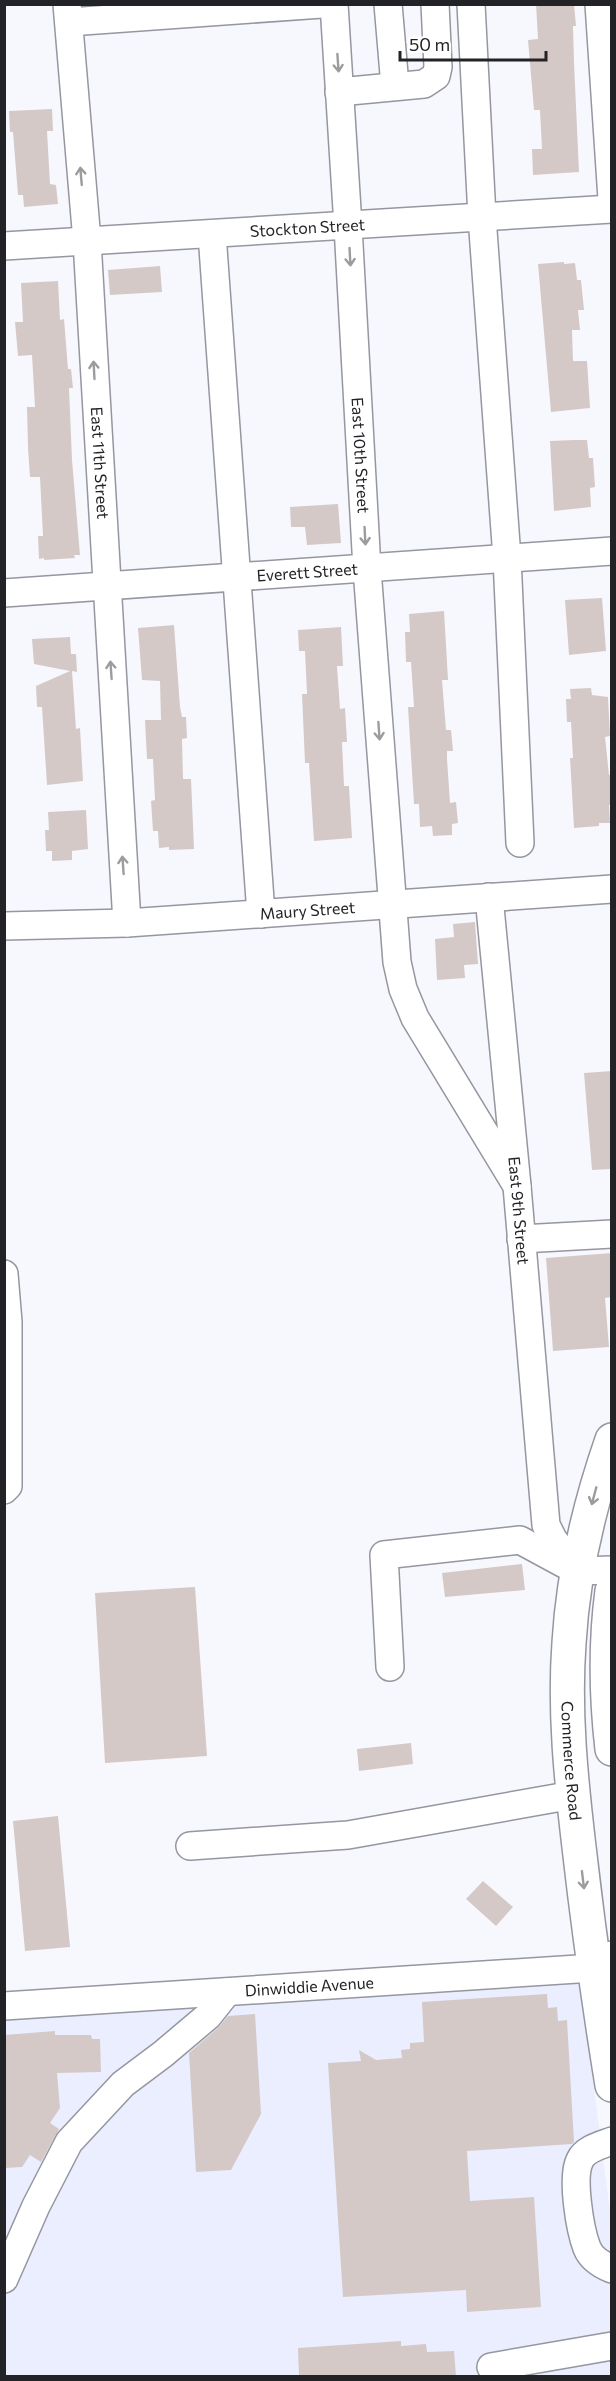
<svg xmlns="http://www.w3.org/2000/svg" width="616" height="2381" font-family="Commissioner,sans-serif">
<style>
.built{fill:#ebeeff}
.building{fill:#d4c9c7}
.lines{fill:none;stroke-linecap:round;stroke-linejoin:round}
.minor-casing{stroke:#95969f;stroke-width:30}
.major-casing{stroke:#95969f;stroke-width:36}
.minor{stroke:#fff;stroke-width:27}
.major{stroke:#fff;stroke-width:33}
.oneway{stroke:#9c9c9d}
.labels{text-anchor:middle;stroke-width:4.5;stroke-linejoin:round;paint-order:stroke}
.street-label{font-size:16px;fill:#222326;stroke:#fff}
</style>
<rect width="100%" height="100%" fill="#f7f8fe"/>
<path class="built" d="M579 1973 611 2219V2376H5V2013Z"/>
<g class="building">
<path d="M536 4H574L576 26H573L574 63 579 172 533 175 532 149H542L540 110H534L528 40 538 39Z"/>
<path d="M52 109 53 131H47L50 184 56 185 58 204 24 207 23 195H18L13 132H10L9 111Z"/>
<path d="M564 262V264L575 263 577 280H581L584 310H578L580 330H572L573 361H587L590 408 551 412 538 264Z"/>
<path d="M160 266 162 292 110 295 108 270Z"/>
<path d="M58 281 60 320 64 319 68 369H71L73 388H69L72 460 80 555H74L75 558 44 560V558L39 559 38 536H43L40 477H30L28 448 27 407H35L32 355 18 356 15 322H23L21 283Z"/>
<path d="M574 440H587L589 458H593L595 487 590 488 591 507 554 511 550 441Z"/>
<path d="M338 504 341 543 307 545 305 527H291L290 507Z"/>
<path d="M602 598 606 651 569 655 565 600Z"/>
<path d="M444 611 448 680H442L446 730H451L453 751H447V759L450 803 456 802 458 823 452 824V835L433 836 432 826 420 827 419 804H414L408 707H414L411 662H406L405 632H410L409 614Z"/>
<path d="M174 625 180 707 182 717H186L187 738 182 739 183 779H191L194 849 169 850V847L159 848 158 831H153L151 801 155 800 153 759H147L145 720H161L160 681 142 680 138 628Z"/>
<path d="M341 627 343 666H337L340 709 345 708 347 742H342L344 786H349L352 838 314 841 309 763H305L302 694H307L305 651H299L298 630Z"/>
<path d="M70 637 71 654H76L77 672 72 671 76 729 80 728 83 781 47 785 42 707H37L36 686 70 671 34 664 32 639Z"/>
<path d="M591 688 592 695 608 697 610 736 605 737 609 775H612V805H609L610 823H599V826L574 828 570 758H573L571 722H567L566 699H571L570 689Z"/>
<path d="M86 810 88 849 72 851V860L52 861V851H46L45 830H49L48 812Z"/>
<path d="M475 922 478 964 464 965 465 978 437 980 435 939 454 937 453 924Z"/>
<path d="M612 1071V1169L592 1170 584 1073Z"/>
<path d="M612 1253V1297L605 1298 609 1347 553 1351 546 1258Z"/>
<path d="M522 1564 525 1590 445 1597 442 1573Z"/>
<path d="M195 1587 207 1756 105 1763 95 1593Z"/>
<path d="M411 1743 413 1764 359 1771 357 1749Z"/>
<path d="M58 1816 70 1947 25 1951 13 1821Z"/>
<path d="M483 1881 513 1907 496 1926 466 1899Z"/>
<path d="M547 1994 548 2008 557 2007 558 2021 567 2020 574 2142 572 2144 467 2151 470 2201 534 2197 541 2307 467 2312 466 2290 343 2297 328 2063 361 2061 359 2050 376 2060 402 2058 401 2050 410 2049V2043L424 2042 422 2002Z"/>
<path d="M255 2014 261 2114 231 2170 196 2172 189 2053 218 2028 228 2016Z"/>
<path d="M55 2031V2035H91L92 2039H100L101 2072 57 2073 60 2108 50 2123 59 2129 41 2162 30 2155 22 2167 4 2168V2035Z"/>
<path d="M401 2341V2346L426 2344 427 2352 454 2351 456 2376H299L298 2348Z"/>
</g>
<g class="lines">
<defs>
<g id="minor">
<path id="s1" d="M67 4 87 241 127 923"/>
<path id="s2" d="M334 4 348 226 367 569 397 962 403 989 415 1018 517 1186"/>
<path d="M388 4 395 86"/>
<path d="M471 4 482 217 507 558 520 843"/>
<path d="M599 4 612 199"/>
<path d="M69 22 322 4"/>
<path d="M339 92 424 84 436 76 438 67 435 4"/>
<path d="M212 234 261 914"/>
<path id="s3" d="M4 246 612 209"/>
<path id="s4" d="M4 593 612 551"/>
<path id="s5" d="M489 897 517 1186 546 1525 553 1539 577 1571 612 1570"/>
<path id="s6" d="M4 926 127 923 612 889"/>
<path d="M521 1239 612 1234"/>
<path d="M4 1274 8 1322V1486L4 1490"/>
<path d="M390 1667 384 1555 520 1540 568 1566"/>
<path d="M190 1846 348 1835 573 1795"/>
<path id="s7" d="M4 2006 593 1968 612 1955"/>
<path d="M612 2141C601 2145 585 2149 580 2160 571 2177 580 2230 587 2248 591 2258 602 2265 612 2269"/>
<path d="M4 2279 36 2206 69 2142 123 2084 163 2054 208 2016 227 1992"/>
<path d="M491 2367 612 2346"/>
</g>
<g id="major">
<path id="s8" d="M612 1440C589 1506 573 1574 569 1643 564 1711 571 1779 579 1847 588 1926 599 2005 612 2085"/>
<path d="M612 1591C605 1644 606 1697 612 1749"/>
</g>
</defs>
<use href="#minor" class="minor-casing"/>
<use href="#major" class="major-casing"/>
<use href="#minor" class="minor"/>
<use href="#major" class="major"/>
</g>
<defs><path id="oneway-shaft" d="M-6 0H5M1.5-3L5.5 0L1.5 3" fill="none" stroke-width="1.6" stroke-linecap="round" stroke-linejoin="round" transform="scale(1.5)"/></defs>
<g class="oneway">
<use href="#oneway-shaft" transform="translate(338 63) rotate(86)"/>
<use href="#oneway-shaft" transform="translate(81 176) rotate(-95)"/>
<use href="#oneway-shaft" transform="translate(350 257) rotate(87)"/>
<use href="#oneway-shaft" transform="translate(94 370) rotate(-93)"/>
<use href="#oneway-shaft" transform="translate(365 536) rotate(87)"/>
<use href="#oneway-shaft" transform="translate(111 670) rotate(-94)"/>
<use href="#oneway-shaft" transform="translate(379 731) rotate(86)"/>
<use href="#oneway-shaft" transform="translate(123 865) rotate(-94)"/>
<use href="#oneway-shaft" transform="translate(594 1496) rotate(105)"/>
<use href="#oneway-shaft" transform="translate(583 1880) rotate(83)"/>
</g>
<g class="labels">
<g class="street-label">
<text dy="6" stroke="none"><textPath href="#s3" startOffset="304">Stockton Street</textPath></text>
<text dy="6" stroke="none"><textPath href="#s2" startOffset="452">East 10th Street</textPath></text>
<text dy="6" stroke="none"><textPath href="#s1" startOffset="460">East 11th Street</textPath></text>
<text dy="6" stroke="none"><textPath href="#s4" startOffset="304">Everett Street</textPath></text>
<text dy="6" stroke="none"><textPath href="#s6" startOffset="304">Maury Street</textPath></text>
<text dy="6" stroke="none"><textPath href="#s5" startOffset="315">East 9th Street</textPath></text>
<text dy="6" stroke="none"><textPath href="#s8" startOffset="326">Commerce Road</textPath></text>
<text dy="6" stroke="none"><textPath href="#s7" startOffset="306">Dinwiddie Avenue</textPath></text>
</g>
</g>
<rect width="616" height="2381" fill="none" stroke="#222326" stroke-width="12"/>
<path d="M400 51v9h146v-9" fill="none" stroke="#222326" stroke-width="3"/>
<text x="409" y="51" font-size="18" fill="#222326" stroke="#ffffff" stroke-width="4.5" paint-order="stroke">50 m</text>
</svg>
